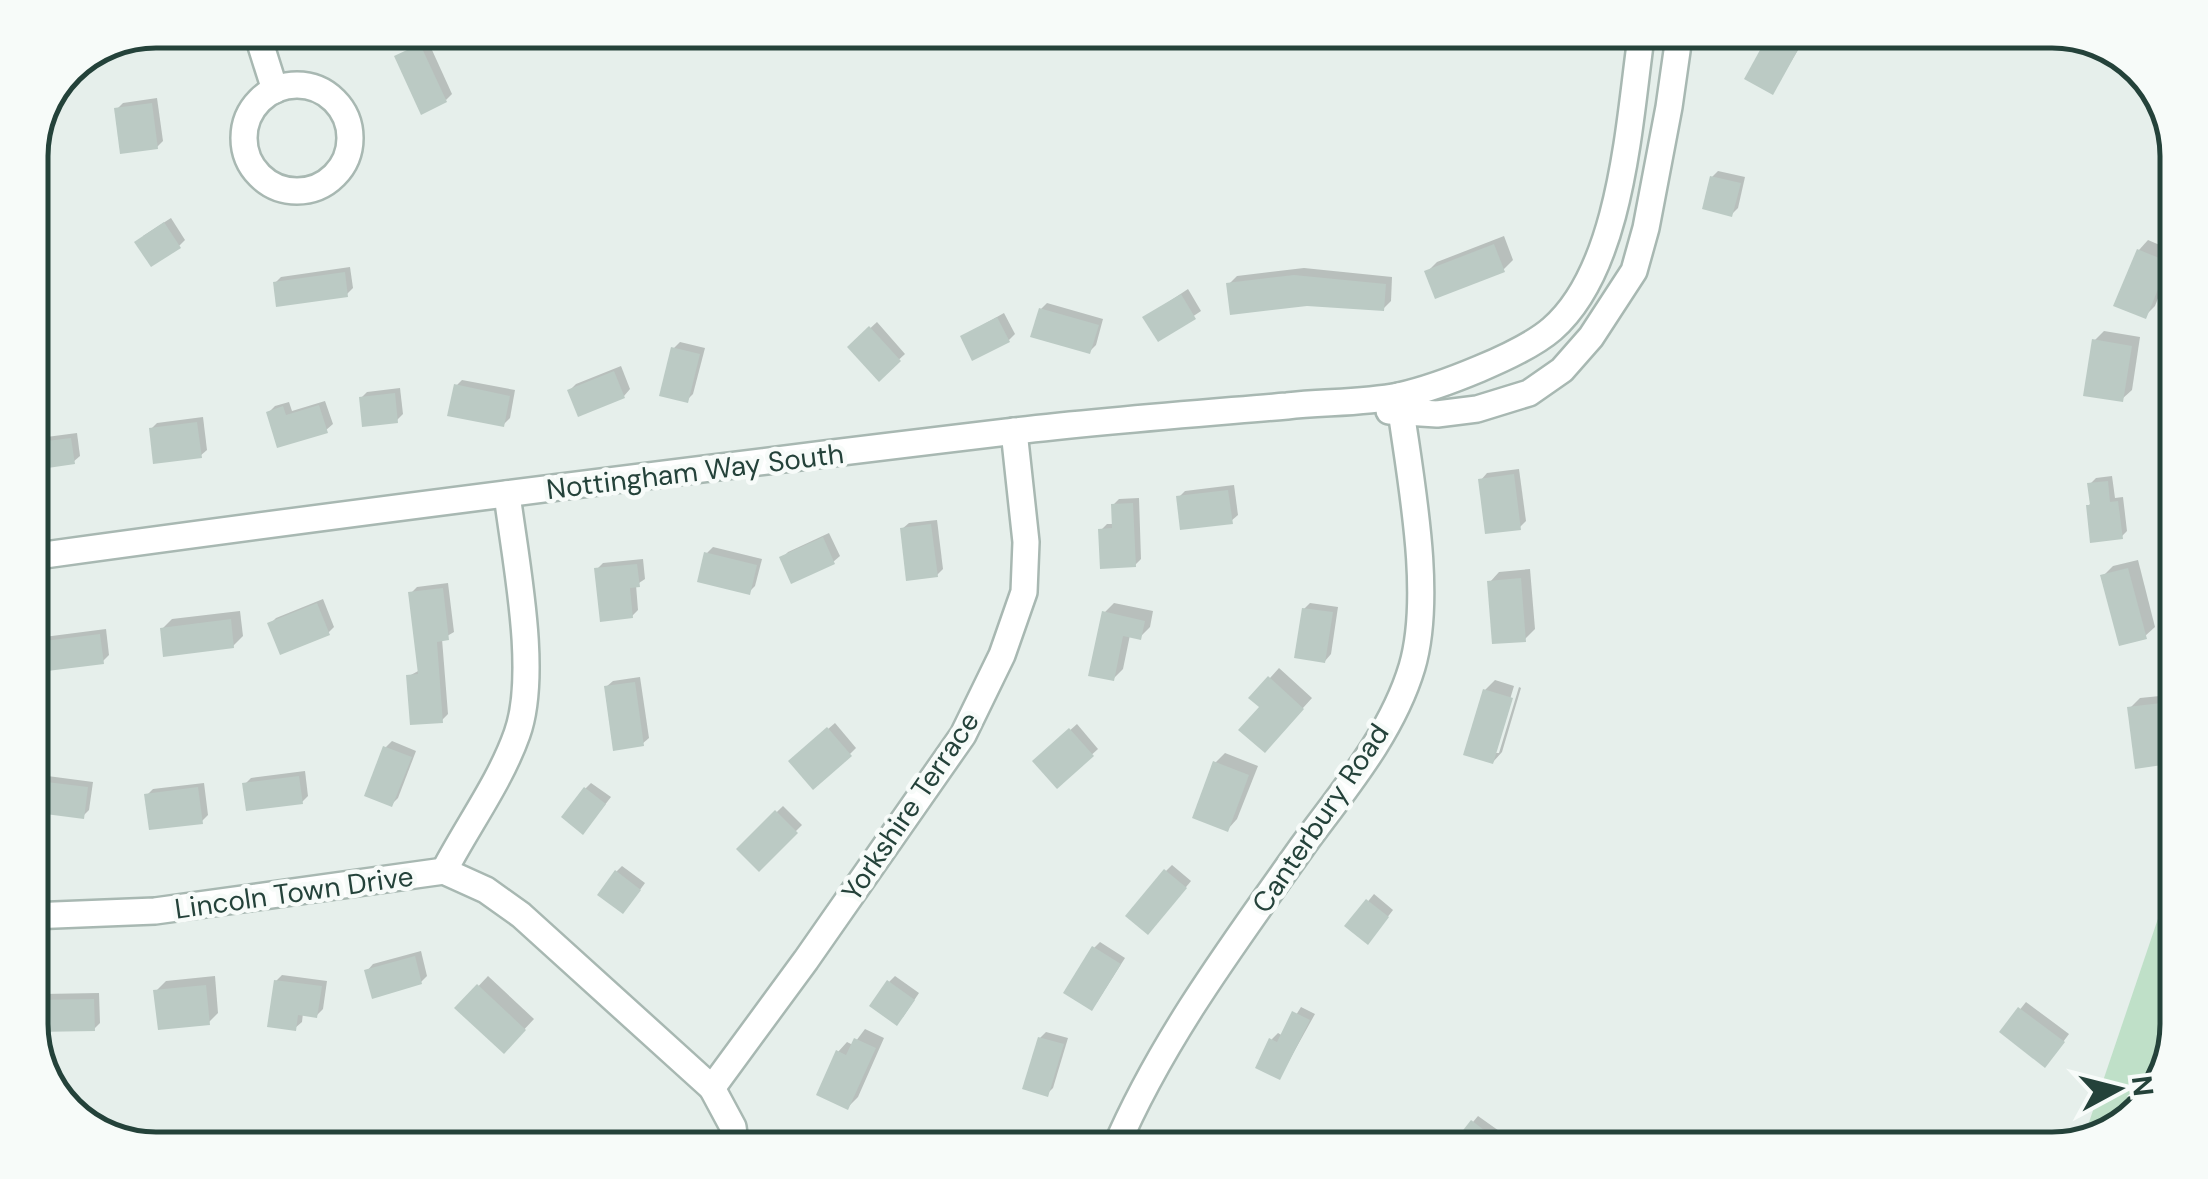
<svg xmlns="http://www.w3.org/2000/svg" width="2208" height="1179" font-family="'DM Sans',sans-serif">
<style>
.green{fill:#bfe0c8}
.shadow{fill:#0003}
.building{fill:#bbcac4}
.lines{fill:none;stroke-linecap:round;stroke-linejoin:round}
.minor-casing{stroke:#a8b8b2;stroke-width:30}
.minor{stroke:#fff;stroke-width:25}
.labels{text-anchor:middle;stroke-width:9;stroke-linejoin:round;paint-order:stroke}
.street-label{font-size:28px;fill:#24423a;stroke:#f7fbf9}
.rim{fill:none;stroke:#24423a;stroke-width:5}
</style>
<rect width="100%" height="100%" fill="#e6efeb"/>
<path class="green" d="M2166 895 2165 1079 2122 1128 2083 1140Z"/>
<g class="shadow">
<path d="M1775 30H1787L1804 40 1773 92Z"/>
<path d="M427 39 452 94 446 100 397 57Z"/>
<path d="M157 98 163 141 157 147 117 109 123 103Z"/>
<path d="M1718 171 1745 177 1738 208 1732 214 1712 177Z"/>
<path d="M171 218 185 240 179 246 143 236Z"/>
<path d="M1504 236 1513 260 1503 270 1427 272 1437 262Z"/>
<path d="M2148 240 2176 252 2155 306 2145 316 2139 250Z"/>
<path d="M350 267 353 288 347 294 275 283 281 277Z"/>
<path d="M1304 268 1392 277 1391 301 1383 309 1229 284 1237 276Z"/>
<path d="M1188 289 1201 311 1159 339 1146 317Z"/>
<path d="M1047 303 1103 319 1096 345 1090 351 1041 309Z"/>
<path d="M1004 313 1015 334 1009 340 963 336Z"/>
<path d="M877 322 905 354 879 378 850 347Z"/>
<path d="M2104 331 2140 337 2132 390 2122 399 2095 340Z"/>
<path d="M680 342 705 348 693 394 687 400 674 348Z"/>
<path d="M621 366 630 389 624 396 570 390 576 384Z"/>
<path d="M462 380 515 390 510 418 503 425 456 386Z"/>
<path d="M400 388 403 414 397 420 361 398 367 392Z"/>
<path d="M325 401 333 424 326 430 269 412 275 406 289 402 292 411Z"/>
<path d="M203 417 207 450 200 456 151 429 157 423Z"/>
<path d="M77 433 80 456 73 462 33 444 39 438Z"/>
<path d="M1519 469 1526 521 1519 528 1481 480 1487 473Z"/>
<path d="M2112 476 2115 498 2123 497 2127 531 2121 537 2088 506 2092 502 2090 484 2096 478Z"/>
<path d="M1234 485 1238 515 1231 521 1179 497 1185 491Z"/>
<path d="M1139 498 1141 559 1135 565 1101 530 1107 524H1114L1113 505 1119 499Z"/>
<path d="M937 520 943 569 937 575 902 529 909 523Z"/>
<path d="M829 533 840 556 833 562 782 558 788 552Z"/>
<path d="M713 547 762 559 755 586 749 592 707 553Z"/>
<path d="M643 559 645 579 636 585 638 610 632 616 597 569 603 563Z"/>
<path d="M2138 560 2155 627 2145 636 2103 576 2113 566Z"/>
<path d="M1530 569 1535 629 1525 639 1490 582 1499 572Z"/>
<path d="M448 583 454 632 442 639 448 714 442 720 409 676 420 670 411 593 417 587Z"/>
<path d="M323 599 334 627 328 633 270 624 276 618Z"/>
<path d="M1114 603 1153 611 1150 627 1140 637 1130 635 1123 669 1113 679 1104 613Z"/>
<path d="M1310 603 1338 607 1331 654 1325 661 1304 609Z"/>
<path d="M240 611 243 636 233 646 162 629 172 619Z"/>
<path d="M106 629 109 655 103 661 38 643 44 637Z"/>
<path d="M1279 668 1312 698 1274 740 1262 707 1252 698Z"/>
<path d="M640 677 649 738 642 744 606 687 613 681Z"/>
<path d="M1495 680 1514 686 1494 753H1499L1519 687 1521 688 1502 752 1493 762 1485 690Z"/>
<path d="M2170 695 2169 760 2167 762 2130 708 2140 698Z"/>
<path d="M835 723 856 748 850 754 798 755Z"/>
<path d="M1077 724 1098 749 1057 786 1036 761Z"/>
<path d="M392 741 416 751 398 798 392 804 386 747Z"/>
<path d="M1225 753 1258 766 1237 819 1228 829 1215 763Z"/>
<path d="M305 771 308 796 302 802 245 784 251 778Z"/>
<path d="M40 775 93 782 89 810 83 816 33 781Z"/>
<path d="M204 783 208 815 202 821 147 795 153 789Z"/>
<path d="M591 783 611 797 589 825 585 789Z"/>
<path d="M783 806 802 825 759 868 739 849Z"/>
<path d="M1172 865 1191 881 1154 926 1166 871Z"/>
<path d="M622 866 645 883 629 905 616 872Z"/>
<path d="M1374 894 1393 910 1373 936 1348 926Z"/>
<path d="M1100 942 1125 958 1097 1002 1094 948Z"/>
<path d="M421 951 427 976 421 982 367 971 373 964Z"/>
<path d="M282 975 327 981 323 1009 317 1015 303 1013 302 1022 295 1028 276 981Z"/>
<path d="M215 976 218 1013 209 1022 156 991 166 981Z"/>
<path d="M488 976 534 1019 504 1051 458 1008Z"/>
<path d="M895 976 919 993 903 1017 889 982Z"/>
<path d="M99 993 100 1023 94 1029 37 1001 43 994Z"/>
<path d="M2026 1002 2069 1034 2051 1058 2002 1032Z"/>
<path d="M1301 1007 1315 1014 1280 1077 1272 1039 1278 1033 1283 1036Z"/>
<path d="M865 1029 884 1038 858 1097 848 1107 838 1052 847 1042 853 1045Z"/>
<path d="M1046 1032 1068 1038 1053 1088 1047 1094 1040 1038Z"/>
<path d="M1478 1116 1502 1133 1490 1149 1473 1122Z"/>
<path d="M844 1137 845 1146 872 1143 873 1149H814L823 1139Z"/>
</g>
<g class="building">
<path d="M1771 30 1800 46 1773 95 1744 79Z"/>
<path d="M420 44 447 102 421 115 394 56Z"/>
<path d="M152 103 158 149 120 154 114 108Z"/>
<path d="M1710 176 1741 183 1732 217 1702 209Z"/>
<path d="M164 222 181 248 151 267 134 242Z"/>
<path d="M1494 244 1505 272 1435 299 1424 271Z"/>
<path d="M2137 249 2169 262 2146 319 2113 306Z"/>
<path d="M345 272 348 297 276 307 273 282Z"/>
<path d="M1294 275 1386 284 1384 311 1307 306 1230 315 1226 283Z"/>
<path d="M1181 294 1196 319 1158 342 1142 317Z"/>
<path d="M1039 308 1099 325 1090 354 1030 337Z"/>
<path d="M997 317 1010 342 972 361 960 336Z"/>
<path d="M869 326 901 361 879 382 847 347Z"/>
<path d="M2092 339 2132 346 2123 402 2083 396Z"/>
<path d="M671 347 700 354 688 403 659 396Z"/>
<path d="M614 371 625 398 578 417 567 390Z"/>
<path d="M454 384 510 396 504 427 447 416Z"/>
<path d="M395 393 398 423 362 427 359 397Z"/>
<path d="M319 405 328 433 277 448 266 412 283 406 286 415Z"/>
<path d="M197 422 202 458 153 464 149 428Z"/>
<path d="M71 438 75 464 34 470 30 443Z"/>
<path d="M1514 474 1521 530 1485 534 1478 479Z"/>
<path d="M2108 481 2110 502 2118 501 2123 539 2090 543 2086 505H2090L2087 483Z"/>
<path d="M1228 490 1233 524 1180 530 1176 496Z"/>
<path d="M1133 503 1136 567 1100 569 1098 529 1112 528 1111 504Z"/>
<path d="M931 524 938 577 906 581 900 528Z"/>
<path d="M823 537 835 564 791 584 779 557Z"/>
<path d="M704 552 757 565 750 595 697 582Z"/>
<path d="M637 564 640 587 630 588 633 618 600 622 594 568Z"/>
<path d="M2128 568 2147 639 2119 646 2100 575Z"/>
<path d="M1521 578 1526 642 1492 644 1487 581Z"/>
<path d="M443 588 449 640 437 642 443 723 410 725 406 675 418 674 408 592Z"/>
<path d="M317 603 330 635 280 655 267 623Z"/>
<path d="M1302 608 1333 612 1325 663 1294 658Z"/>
<path d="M1102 611 1145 621 1141 640 1123 636 1114 681 1088 676Z"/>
<path d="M231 619 234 648 163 657 160 628Z"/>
<path d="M100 634 104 664 39 672 36 642Z"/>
<path d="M1268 676 1304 709 1265 753 1238 730 1259 707 1248 698Z"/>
<path d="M635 682 644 746 613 751 604 686Z"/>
<path d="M1483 689 1513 698 1493 764 1463 755Z"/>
<path d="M2161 703 2169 764 2135 769 2127 707Z"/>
<path d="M827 727 852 756 813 790 788 761Z"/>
<path d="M1069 728 1094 756 1057 789 1032 761Z"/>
<path d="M383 746 412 757 392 807 364 796Z"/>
<path d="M1213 761 1249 775 1228 832 1192 818Z"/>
<path d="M299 776 303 804 246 811 242 783Z"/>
<path d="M30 780 88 787 84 819 30 812Z"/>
<path d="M198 787 203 824 149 830 144 794Z"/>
<path d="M584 787 606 804 583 835 561 817Z"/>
<path d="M775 810 798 833 759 872 736 849Z"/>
<path d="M1164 869 1187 888 1148 935 1125 916Z"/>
<path d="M615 870 641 890 623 914 597 895Z"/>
<path d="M1366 899 1389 917 1368 945 1344 926Z"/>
<path d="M1092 946 1121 964 1092 1011 1063 993Z"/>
<path d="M415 956 422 984 372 999 364 970Z"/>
<path d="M274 980 322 986 317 1018 298 1015 296 1031 267 1027Z"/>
<path d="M887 980 915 1000 897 1026 869 1006Z"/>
<path d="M477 984 526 1030 504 1054 454 1008Z"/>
<path d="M206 985 210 1025 158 1030 153 990Z"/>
<path d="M94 999 95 1031 35 1032 34 1000Z"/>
<path d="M2018 1007 2065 1042 2045 1068 1999 1032Z"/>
<path d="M1292 1011 1310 1020 1280 1080 1255 1068 1269 1038 1277 1042Z"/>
<path d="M1038 1037 1064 1044 1048 1097 1022 1089Z"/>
<path d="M854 1038 876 1048 848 1110 816 1095 836 1050 846 1055Z"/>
<path d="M1471 1120 1509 1149H1471L1457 1138Z"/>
</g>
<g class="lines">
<defs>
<g id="minor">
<path d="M256 30 275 90"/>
<circle cx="297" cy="138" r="53"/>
<path d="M1389 411 1437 414 1477 409 1529 393 1562 370 1591 337 1634 271 1646 228 1669 107 1680 30"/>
<path d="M30 557C355 512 681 471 1007 432 1099 421 1193 414 1287 406 1323 402 1363 403 1399 396 1439 387 1522 355 1552 329 1623 267 1629 119 1642 30"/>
<path d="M444 871C468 825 500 782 517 734 539 673 515 559 507 494"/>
<path d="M30 916 155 911 444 871 486 890 521 915 712 1088 733 1127 736 1149"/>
<path d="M712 1088 806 960 963 735 1002 655 1024 592 1026 542 1014 431"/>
<path d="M1115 1149C1161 1041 1234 943 1302 847 1343 791 1392 734 1412 667 1434 592 1409 473 1399 396"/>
</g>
</defs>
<use href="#minor" class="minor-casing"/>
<use href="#minor" class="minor"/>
</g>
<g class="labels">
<g class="street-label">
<text transform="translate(695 471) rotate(-7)" y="10">Nottingham Way South</text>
<text transform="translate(910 806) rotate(-56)" y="10">Yorkshire Terrace</text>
<text transform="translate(1320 818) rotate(-56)" y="10">Canterbury Road</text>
<text transform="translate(294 892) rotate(-8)" y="10">Lincoln Town Drive</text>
</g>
</g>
<path d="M0 0H2208V1179H0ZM156 48H2052A108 108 0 0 1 2160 156V1024A108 108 0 0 1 2052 1132H156A108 108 0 0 1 48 1024V156A108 108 0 0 1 156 48Z" fill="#f7fbf9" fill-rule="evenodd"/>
<path class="rim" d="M156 48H2052A108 108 0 0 1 2160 156V1024A108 108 0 0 1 2052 1132H156A108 108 0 0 1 48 1024V156A108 108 0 0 1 156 48Z"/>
<g transform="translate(2118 1089) rotate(83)" stroke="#f7fbf9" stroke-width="8" paint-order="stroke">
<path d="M0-8L18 38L0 25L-18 38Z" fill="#24423a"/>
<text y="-15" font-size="28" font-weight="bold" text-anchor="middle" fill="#24423a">N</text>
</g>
</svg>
